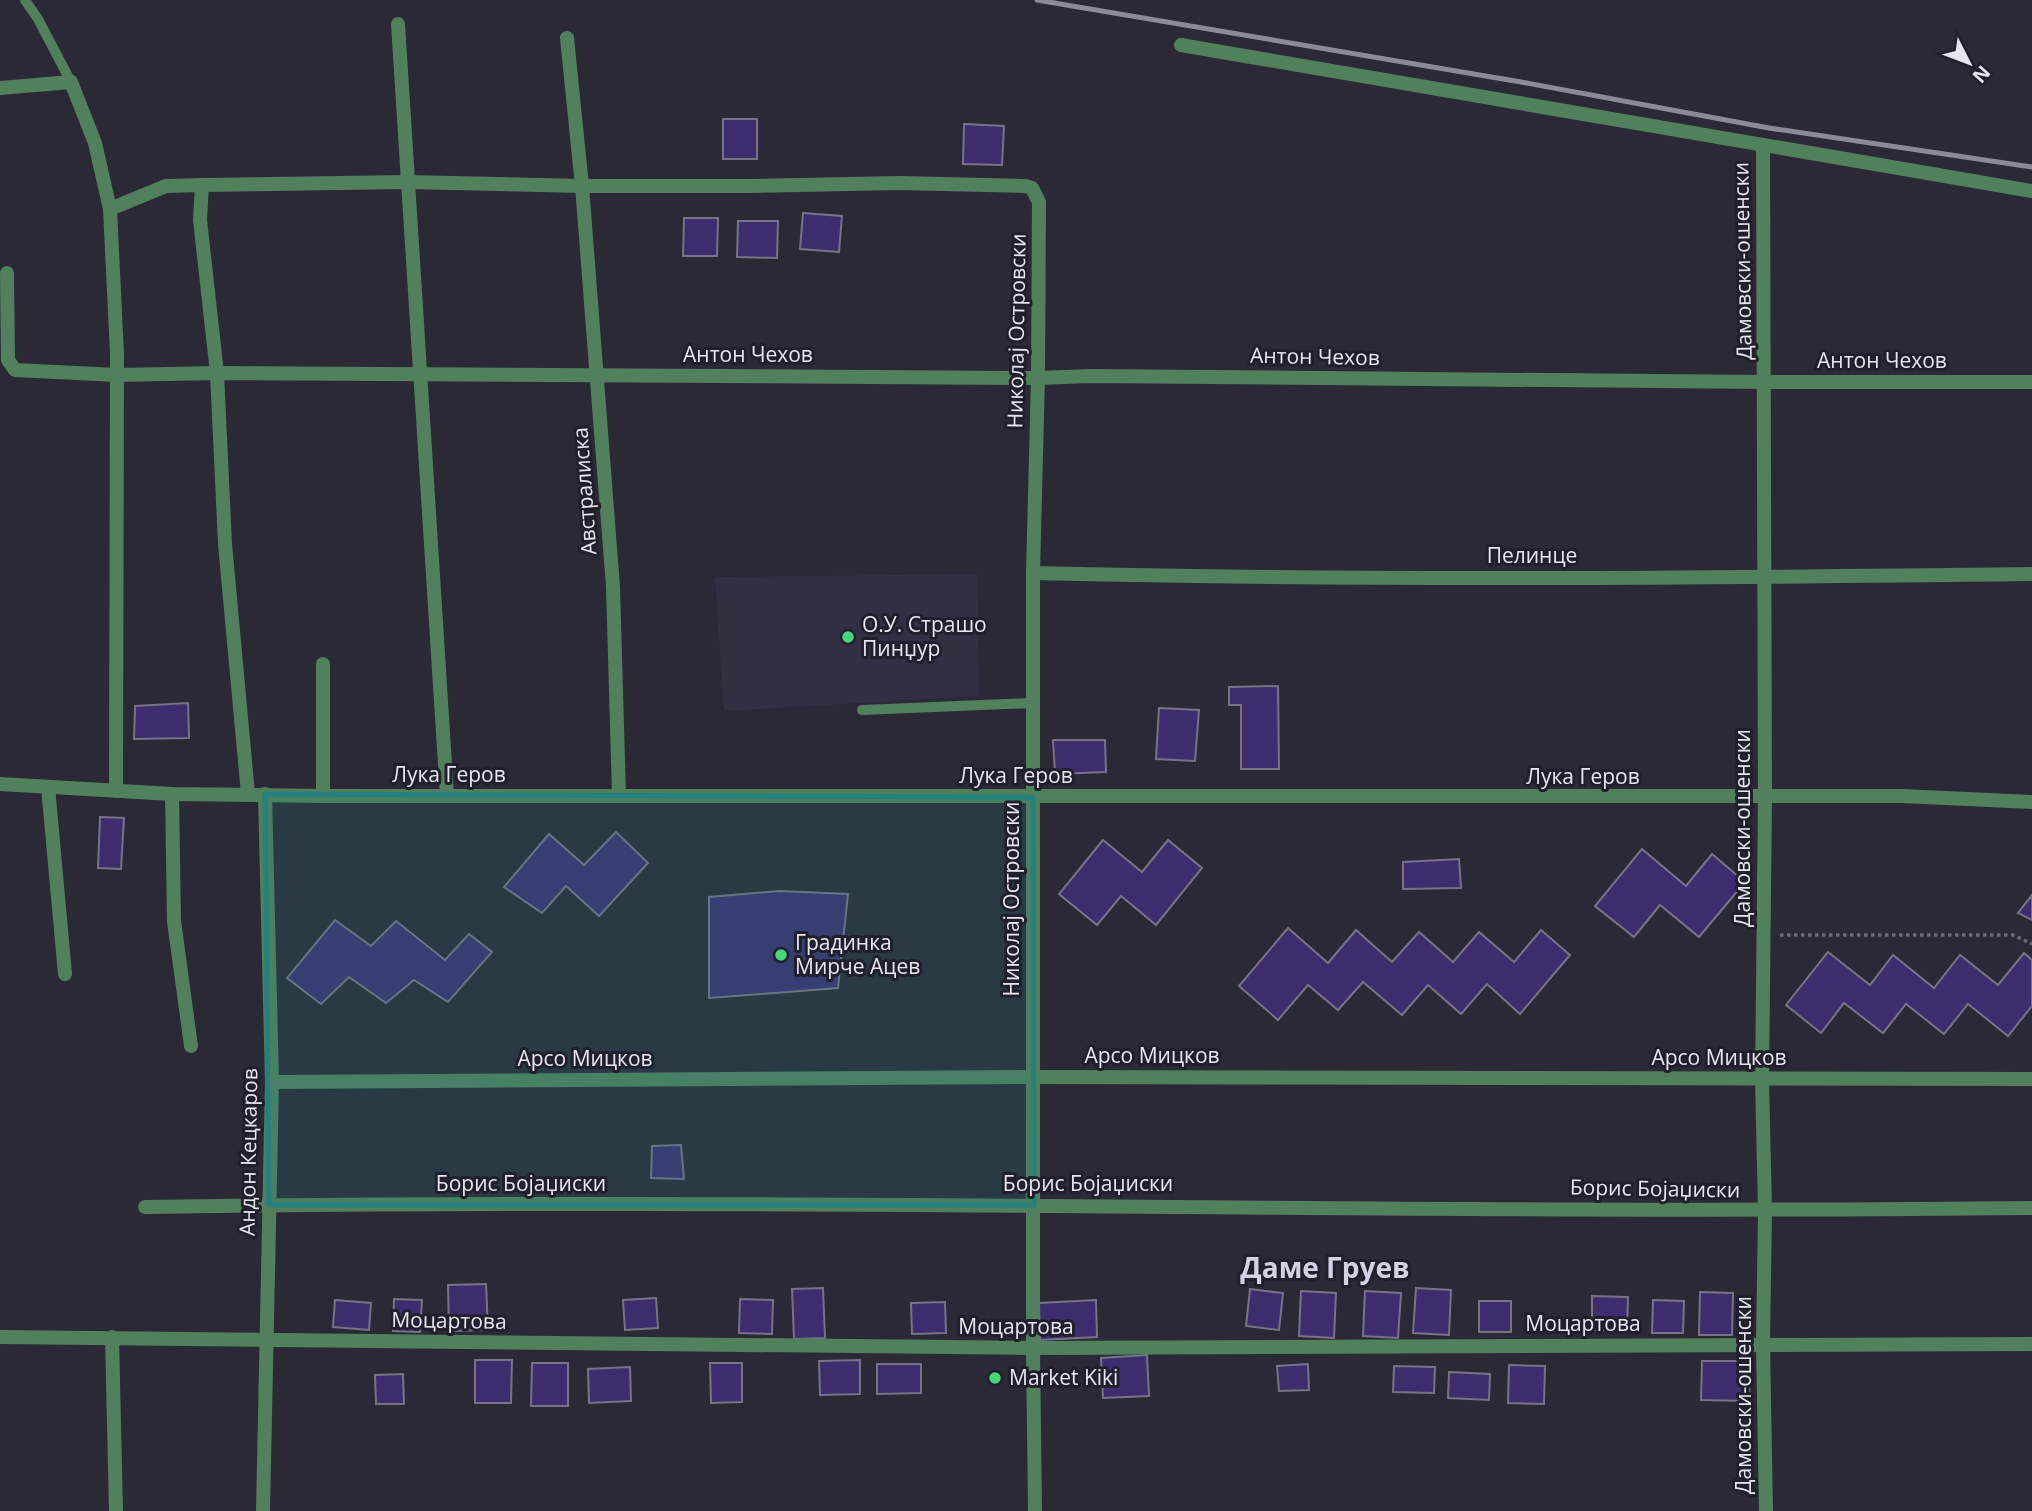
<svg xmlns="http://www.w3.org/2000/svg" width="2032" height="1511" font-family="'Open Sans',sans-serif">
<style>
.built{fill:#322f42}
.building{fill:#3d2d6e;stroke:#767484;stroke-width:2}
.lines{fill:none;stroke-linecap:round;stroke-linejoin:round}
.path{stroke:#6c6a76;stroke-width:3.5;stroke-dasharray:3.5 3.5;stroke-linecap:butt}
.lane{stroke:#50805c;stroke-width:10}
.street{stroke:#50805c;stroke-width:14}
.rail{stroke:#8c8b95;stroke-width:5}
.marked{fill:#25817b;fill-opacity:0.2;stroke:#25817b;stroke-width:5;stroke-linejoin:round}
.poi-dot{fill:#45d77a;stroke:#211f2c;stroke-width:2.5}
.labels{text-anchor:middle;stroke-width:6;stroke-linejoin:round;paint-order:stroke}
.street-label{font-size:21px;fill:#e7e6ee;stroke:#211f2c}
.poi-label{font-size:21px;fill:#e7e6ee;stroke:#211f2c;text-anchor:start}
.district-label{font-size:28px;font-weight:bold;fill:#d3d1e3;stroke:#211f2c}
</style>
<rect width="100%" height="100%" fill="#2b2936"/>
<path class="built" d="M977 574 979 696 724 711 715 577Z"/>
<g class="building">
<rect x="723" y="119" width="34" height="40"/>
<path d="M964 124 1004 126 1002 165 963 164Z"/>
<path d="M803 213 842 216 839 252 800 249Z"/>
<path d="M684 218H718L717 256H683Z"/>
<path d="M738 221H778L777 258 737 257Z"/>
<path d="M1278 686 1279 769H1241V705H1229V687Z"/>
<path d="M188 703 189 738 134 739 135 706Z"/>
<path d="M1159 708 1199 710 1195 761 1156 759Z"/>
<path d="M1053 740H1105L1106 772 1055 774Z"/>
<path d="M100 817 124 818 121 869 98 868Z"/>
<path d="M616 832 648 863 599 916 566 886 542 913 504 887 549 834 584 865Z"/>
<path d="M1103 840 1142 872 1168 840 1202 868 1156 925 1121 896 1097 925 1059 894Z"/>
<path d="M1642 849 1686 886 1712 854 1745 882 1699 937 1660 905 1634 937 1595 906Z"/>
<path d="M1459 859 1461 888 1403 889V862Z"/>
<path d="M779 891 848 894 838 988 709 998V897Z"/>
<path d="M2032 895V920L2018 913Z"/>
<path d="M335 920 371 946 396 921 445 960 469 934 492 952 448 1002 414 980 386 1003 349 977 321 1004 287 978Z"/>
<path d="M1288 928 1328 963 1356 930 1392 962 1419 932 1453 962 1479 932 1514 962 1541 930 1570 955 1520 1014 1487 984 1461 1014 1428 985 1402 1015 1363 982 1338 1010 1308 985 1278 1020 1239 986Z"/>
<path d="M1828 952 1870 985 1893 955 1934 988 1960 955 1998 985 2024 953 2032 960V1006L2008 1036 1968 1004 1944 1034 1906 1004 1883 1033 1844 1003 1821 1033 1786 1005Z"/>
<path d="M681 1145 684 1179 651 1178 652 1146Z"/>
<path d="M486 1284 488 1330 449 1331 448 1285Z"/>
<path d="M823 1288 825 1338 794 1339 792 1289Z"/>
<path d="M1416 1288 1451 1290 1449 1335 1413 1333Z"/>
<path d="M1250 1289 1283 1293 1279 1330 1246 1326Z"/>
<path d="M1301 1291 1336 1293 1334 1338 1299 1336Z"/>
<path d="M1365 1291 1401 1293 1398 1338 1363 1336Z"/>
<path d="M1700 1292 1733 1293 1732 1335H1699Z"/>
<path d="M1592 1296 1628 1297 1627 1331 1592 1330Z"/>
<path d="M656 1298 658 1328 625 1330 623 1300Z"/>
<path d="M394 1299 422 1300 420 1332 393 1331Z"/>
<path d="M740 1299 773 1300 772 1334 739 1333Z"/>
<path d="M335 1300 371 1303 369 1330 333 1327Z"/>
<path d="M1096 1300 1097 1337 1040 1340 1039 1303Z"/>
<path d="M1653 1300 1684 1301 1683 1333H1652Z"/>
<rect x="1479" y="1301" width="32" height="31"/>
<path d="M945 1302 946 1333 912 1334 911 1303Z"/>
<path d="M1147 1355 1149 1396 1103 1398 1101 1358Z"/>
<path d="M475 1360H512L511 1403H475Z"/>
<path d="M860 1360V1394L820 1395 819 1361Z"/>
<path d="M1702 1361H1750L1749 1401 1701 1400Z"/>
<path d="M532 1363H568V1406H531Z"/>
<path d="M710 1363H742V1402L711 1403Z"/>
<path d="M877 1364H921V1393L877 1394Z"/>
<path d="M1308 1364 1309 1390 1279 1391 1277 1366Z"/>
<path d="M1509 1365 1545 1366 1544 1404 1508 1403Z"/>
<path d="M1394 1366 1435 1367 1434 1393 1393 1392Z"/>
<path d="M630 1367 631 1401 589 1403 588 1369Z"/>
<path d="M1449 1372 1490 1374 1489 1400 1448 1398Z"/>
<path d="M403 1374 404 1404H376L375 1375Z"/>
</g>
<g class="lines">
<path class="path" d="M1780 935H2013L2032 944"/>
<g class="lane">
<path d="M25 0 38 19 71 82"/>
<path d="M862 710 1033 703"/>
</g>
<g class="street">
<path d="M398 24 447 796"/>
<path d="M567 38 582 186 613 587 619 795"/>
<path d="M1181 45 2032 191"/>
<path d="M0 88 71 82 95 143 110 209 117 354 116 791"/>
<path d="M1763 145 1765 798 1762 1080 1765 1211 1763 1344 1766 1511"/>
<path d="M110 209 166 186 202 185"/>
<path d="M7 273 8 360 15 370 117 375 217 373 1038 378 1090 376 1765 382H2032"/>
<path d="M1033 573C1366 581 1699 578 2032 574"/>
<path d="M323 664V796"/>
<path d="M0 784 172 794 323 796H1902L2032 802"/>
<path d="M48 787 65 974"/>
<path d="M172 794 174 921 191 1046"/>
<path d="M248 794 225 544 217 373 200 220 202 185 407 182 582 186H749L899 183 1025 186 1032 188 1039 202 1038 378 1033 573V1348L1035 1511"/>
<path d="M272 1082 1032 1077 2032 1079"/>
<path d="M145 1207C774 1197 1403 1215 2032 1208"/>
<path d="M0 1337 1033 1348 2032 1344"/>
<path d="M112 1337 116 1511"/>
<path d="M263 1511 272 1082 265 794"/>
</g>
<path class="rail" d="M1037 0 1521 82 1769 128 2032 167"/>
</g>
<path class="marked" d="M265 794 1033 797 1034 1205H269Z"/>
<g class="poi-dot">
<circle cx="848" cy="637" r="7"/>
<circle cx="781" cy="955" r="7"/>
<circle cx="995" cy="1378" r="7"/>
</g>
<g class="labels">
<g class="street-label">
<text transform="translate(1743 261) rotate(-91)" y="7">Дамовски-ошенски</text>
<text transform="translate(1017 331) rotate(-89)" y="7">Николај Островски</text>
<text x="748" y="362">Антон Чехов</text>
<text transform="translate(1315 357) rotate(1)" y="7">Антон Чехов</text>
<text x="1882" y="368">Антон Чехов</text>
<text transform="translate(585 491) rotate(-94)" y="7">Австралиска</text>
<text x="1532" y="563">Пелинце</text>
<text x="449" y="782">Лука Геров</text>
<text x="1016" y="783">Лука Геров</text>
<text x="1583" y="784">Лука Геров</text>
<text transform="translate(1743 828) rotate(-90)" y="7">Дамовски-ошенски</text>
<text transform="translate(1012 899) rotate(-90)" y="7">Николај Островски</text>
<text x="1152" y="1063">Арсо Мицков</text>
<text x="1719" y="1065">Арсо Мицков</text>
<text x="585" y="1066">Арсо Мицков</text>
<text transform="translate(249 1152) rotate(-89)" y="7">Андон Кецкаров</text>
<text x="521" y="1191">Борис Бојаџиски</text>
<text x="1088" y="1191">Борис Бојаџиски</text>
<text transform="translate(1655 1189) rotate(1)" y="7">Борис Бојаџиски</text>
<text transform="translate(449 1321) rotate(1)" y="7">Моцартова</text>
<text x="1583" y="1331">Моцартова</text>
<text x="1016" y="1334">Моцартова</text>
<text transform="translate(1744 1395) rotate(-90)" y="7">Дамовски-ошенски</text>
</g>
<g class="poi-label">
<text x="862" y="632">О.У. Страшо<tspan x="862" dy="24">Пинџур</tspan></text>
<text x="795" y="950">Градинка<tspan x="795" dy="24">Мирче Ацев</tspan></text>
<text x="1009" y="1385">Market Kiki</text>
</g>
<g class="district-label">
<text x="1325" y="1278">Даме Груев</text>
</g>
</g>
<g transform="translate(1969 63) rotate(132)" stroke="#211f2c" stroke-width="5" paint-order="stroke">
<path d="M0-5L12 26L0 18L-12 26Z" fill="#e7e6ee"/>
<text y="-10" font-size="19" font-weight="bold" text-anchor="middle" fill="#e7e6ee">N</text>
</g>
</svg>
